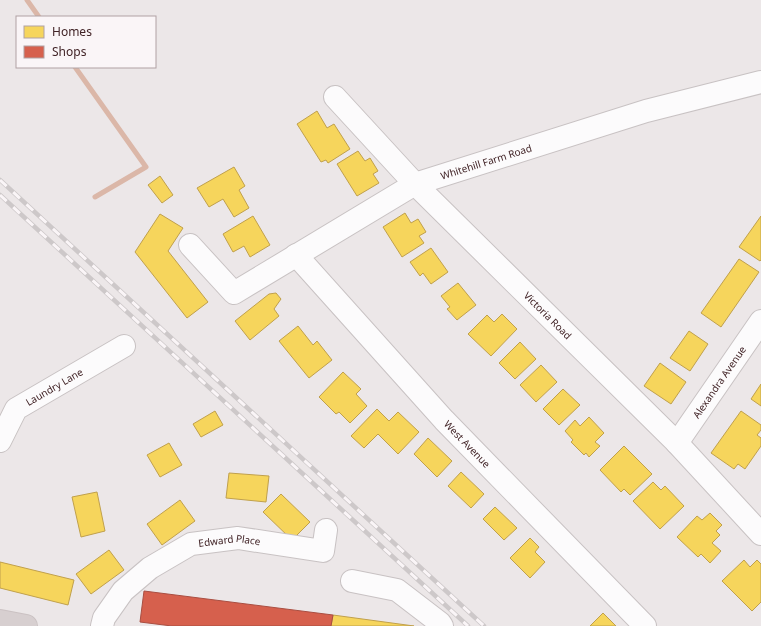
<svg xmlns="http://www.w3.org/2000/svg" width="761" height="626" font-family="'Noto Sans',sans-serif">
<style>
.homes{fill:#f6d55c;stroke:#c0a04c}
.shops{fill:#d6604d;stroke:#a94e41}
.lines{fill:none;stroke-linecap:round;stroke-linejoin:round}
.stream{stroke:#dbb7a8;stroke-width:5}
.minor-casing{stroke:#c8c2c3;stroke-width:24}
.major-casing{stroke:#cbc2c3;stroke-width:24}
.minor{stroke:#fcfbfc;stroke-width:22}
.major{stroke:#d7cfd0;stroke-width:22}
.rail-casing{stroke:#cdc8c9;stroke-width:4.5}
.rail{stroke:#faf5f7;stroke-width:3;stroke-dasharray:9;stroke-linecap:butt}
.labels{text-anchor:middle;stroke-width:4;stroke-linejoin:round;paint-order:stroke}
.street-label{font-size:10px;fill:#412326;stroke:#faf5f7}
</style>
<rect width="100%" height="100%" fill="#ece7e8"/>
<g class="homes">
<path d="M317 111 327 128 334 124 350 149 328 163 326 160 321 162 297 124Z"/>
<path d="M358 151 365 161 370 158 378 171 373 174 379 183 357 196 337 164Z"/>
<path d="M234 167 245 186 239 190 249 208 234 217 223 199 209 207 197 188Z"/>
<path d="M160 176 173 195 162 203 148 185Z"/>
<path d="M405 213 411 223 418 219 426 232 419 236 424 243 402 257 383 227Z"/>
<path d="M160 214 183 228 168 251 208 302 187 318 135 252Z"/>
<path d="M253 216 270 245 250 257 244 246 233 252 223 234Z"/>
<path d="M761 216V260L760 261 739 247Z"/>
<path d="M431 248 448 272 431 284 423 273 420 276 410 262Z"/>
<path d="M739 259 759 272 721 327 701 313Z"/>
<path d="M458 283 476 305 457 320 447 309 450 307 441 296Z"/>
<path d="M276 293 281 299 274 309 279 316 250 340 235 321 269 294Z"/>
<path d="M502 314 517 329 491 356 468 334 487 315 494 322Z"/>
<path d="M298 326 313 345 317 341 332 360 309 378 279 341Z"/>
<path d="M689 331 708 344 690 371 670 358Z"/>
<path d="M520 342 536 359 515 379 499 363Z"/>
<path d="M660 363 686 382 671 404 644 386Z"/>
<path d="M541 365 557 382 536 402 520 385Z"/>
<path d="M343 372 361 389 356 394 367 406 350 423 339 412 336 414 319 397Z"/>
<path d="M761 384V406L751 399Z"/>
<path d="M563 389 580 405 559 425 543 409Z"/>
<path d="M377 409 389 421 398 412 419 432 398 454 378 434 364 448 351 436Z"/>
<path d="M215 411 223 425 201 437 193 424Z"/>
<path d="M741 411 761 425V430L757 435 761 438V446L745 469 738 464 734 469 711 453Z"/>
<path d="M589 417 604 433 595 442 600 446 589 457 586 453 584 455 571 442 573 440 565 431 575 420 580 426Z"/>
<path d="M428 438 452 461 437 477 414 454Z"/>
<path d="M169 443 182 465 160 477 147 455Z"/>
<path d="M624 446 652 474 630 495 624 489 621 492 600 470Z"/>
<path d="M461 472 484 494 471 508 448 486Z"/>
<path d="M229 473 269 476 266 502 226 498Z"/>
<path d="M653 482 661 490 665 486 684 506 660 529 633 501Z"/>
<path d="M97 492 105 531 81 537 72 497Z"/>
<path d="M281 494 310 522 292 540 263 512Z"/>
<path d="M180 500 195 521 162 545 147 524Z"/>
<path d="M495 507 517 528 504 540 483 519Z"/>
<path d="M710 513 722 525 716 531 720 535 712 543 721 551 710 563 701 554 698 557 677 537 697 516 702 520Z"/>
<path d="M530 538 539 547 535 552 545 562 530 578 510 558Z"/>
<path d="M109 550 124 570 91 594 76 574Z"/>
<path d="M744 560 750 567 757 560 761 564V602L752 611 722 581Z"/>
<path d="M0 562 74 580 68 605 0 588Z"/>
<path d="M603 613 616 626H590Z"/>
<path d="M333 615 414 626H331Z"/>
</g>
<path class="shops" d="M144 591 333 615 331 626H172L140 622Z"/>
<g class="lines">
<g class="stream">
<path d="M27 0 39 17"/>
<path d="M75 67 146 167 95 197"/>
</g>
<defs>
<g id="minor">
<path id="s1" d="M335 97 415 184 677 443 761 534"/>
<path id="s2" d="M190 245 234 293 415 184 646 111 761 82"/>
<path id="s3" d="M296 255 444 420 645 626"/>
<path id="s4" d="M0 441 16 409 124 346"/>
<path id="s5" d="M677 443 761 321"/>
<path d="M352 581 397 590 440 623 442 626"/>
<path id="s6" d="M102 626 104 618 123 591 150 568 191 544 238 538 323 551 326 530"/>
</g>
<path id="major" d="M0 621 26 626"/>
</defs>
<use href="#minor" class="minor-casing"/>
<use href="#major" class="major-casing"/>
<use href="#minor" class="minor"/>
<use href="#major" class="major"/>
<defs>
<g id="rail">
<path d="M0 180 484 626"/>
<path d="M0 195 468 626"/>
</g>
</defs>
<use href="#rail" class="rail-casing"/>
<use href="#rail" class="rail"/>
</g>
<g class="labels">
<g class="street-label">
<text dy="4" stroke="none"><textPath href="#s2" startOffset="351">Whitehill Farm Road</textPath></text>
<text dy="4" stroke="none"><textPath href="#s1" startOffset="305">Victoria Road</textPath></text>
<text dy="4" stroke="none"><textPath href="#s5" startOffset="74">Alexandra Avenue</textPath></text>
<text dy="4" stroke="none"><textPath href="#s4" startOffset="80">Laundry Lane</textPath></text>
<text dy="4" stroke="none"><textPath href="#s3" startOffset="255">West Avenue</textPath></text>
<text dy="4" stroke="none"><textPath href="#s6" startOffset="163">Edward Place</textPath></text>
</g>
</g>
<rect x="16" y="16" width="140" height="52" fill="#faf5f7" stroke="#b0a1a3"/>
<rect x="24" y="26" width="20" height="12" fill="#f6d55c" stroke="#b0a1a3"/>
<text x="52" y="36" font-size="12" fill="#412326">Homes</text>
<rect x="24" y="46" width="20" height="12" fill="#d6604d" stroke="#b0a1a3"/>
<text x="52" y="56" font-size="12" fill="#412326">Shops</text>
</svg>
